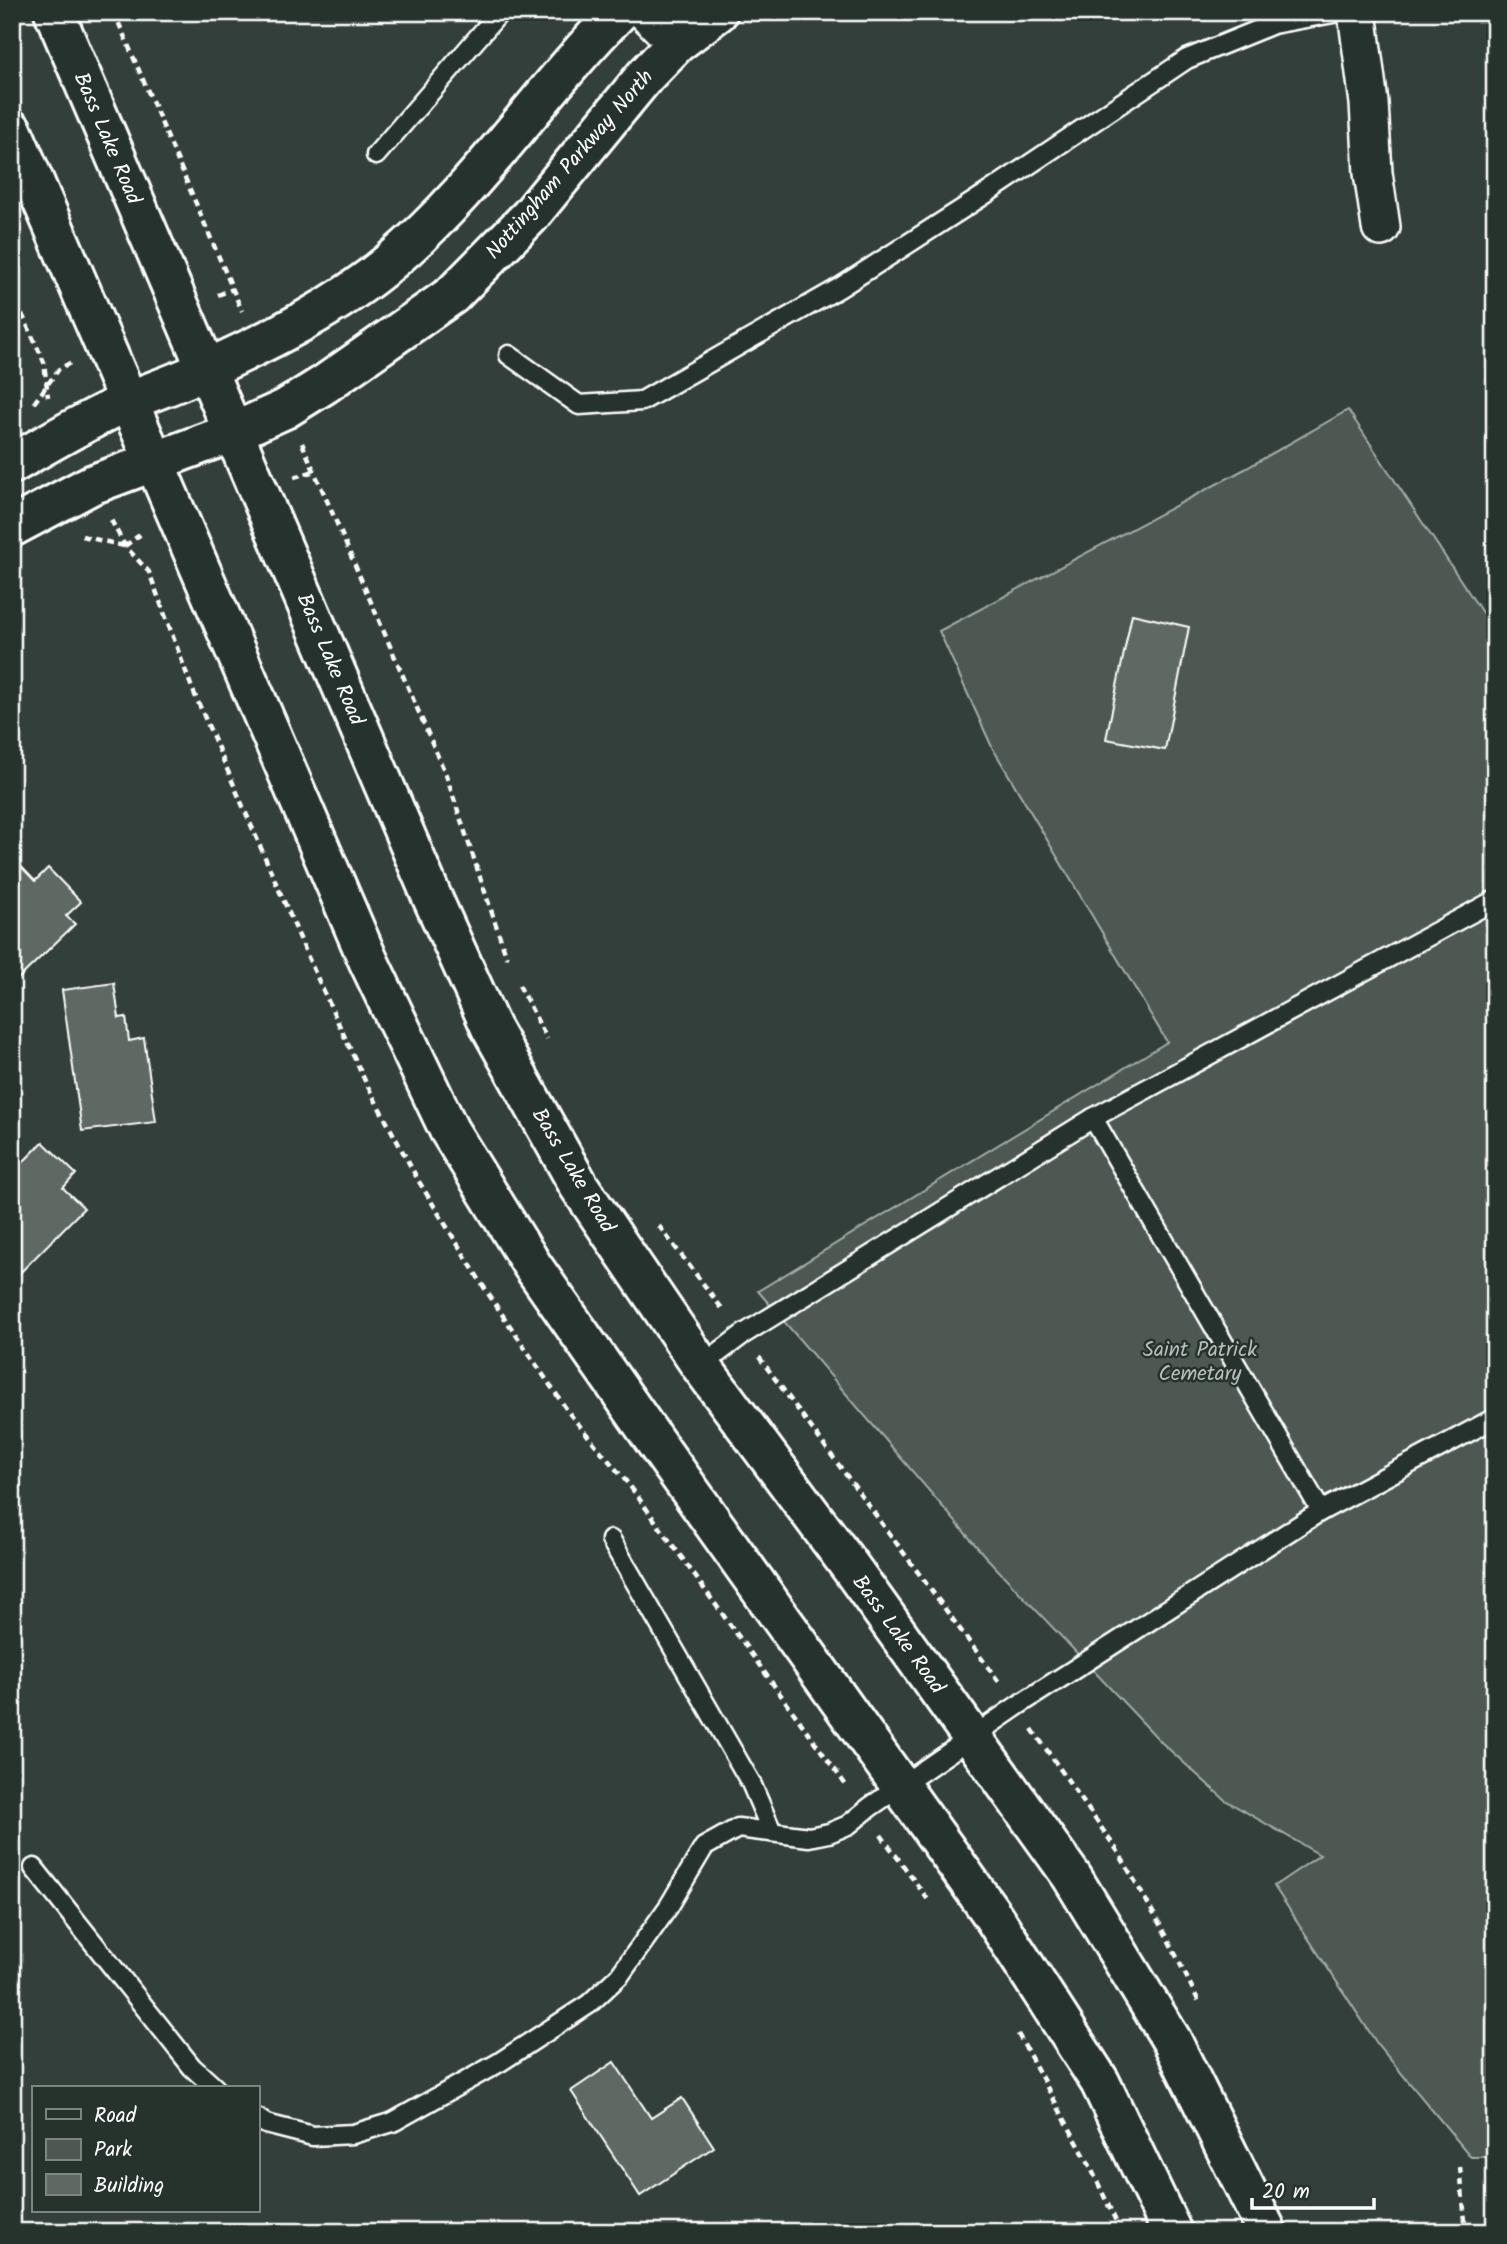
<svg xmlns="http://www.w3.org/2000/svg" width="1507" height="2244" font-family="Kalam,sans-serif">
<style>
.green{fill:#4d5853;stroke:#a6aca9;stroke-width:2}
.building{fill:#5f6964;stroke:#fff;stroke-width:2}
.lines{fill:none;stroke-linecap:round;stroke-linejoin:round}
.service-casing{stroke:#fff;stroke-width:23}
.minor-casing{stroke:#fff;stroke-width:42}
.tertiary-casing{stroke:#fff;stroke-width:44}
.secondary-casing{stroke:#fff;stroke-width:44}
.path{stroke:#fff;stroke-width:4.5;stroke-dasharray:7 5;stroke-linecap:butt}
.service{stroke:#26332d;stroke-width:18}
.minor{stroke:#26332d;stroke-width:37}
.tertiary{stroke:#26332d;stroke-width:38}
.secondary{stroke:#26332d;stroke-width:38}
.labels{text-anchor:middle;stroke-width:5;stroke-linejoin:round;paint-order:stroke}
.street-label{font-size:21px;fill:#fff;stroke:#26332d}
.park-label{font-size:21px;fill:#b8bcba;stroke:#26332d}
</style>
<rect width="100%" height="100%" fill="#333f3a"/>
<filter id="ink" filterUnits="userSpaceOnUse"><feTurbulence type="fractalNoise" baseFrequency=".0143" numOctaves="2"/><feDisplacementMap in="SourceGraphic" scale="14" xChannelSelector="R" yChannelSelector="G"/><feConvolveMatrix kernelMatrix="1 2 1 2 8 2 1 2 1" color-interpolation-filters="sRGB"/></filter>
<g filter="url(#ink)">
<path class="green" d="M1348 410 1485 617 1495 623V2157H1471L1378 2045 1274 1886 1320 1855 1225 1800 1161 1742 984 1555 758 1291 1167 1042 992 747 939 631 1245 469Z"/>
<g class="building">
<path d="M1132 614 1189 627 1165 750 1106 739Z"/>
<path d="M12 857 35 881 48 868 81 902 66 916 75 924 17 980 12 975Z"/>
<path d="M114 983 119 1018 126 1017 129 1041 144 1038 156 1122 82 1131 62 990Z"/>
<path d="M43 1142 76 1174 63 1188 84 1208 12 1281V1173Z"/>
<path d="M614 2062 651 2118 682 2098 714 2147 640 2196 571 2091Z"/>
</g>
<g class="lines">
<defs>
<g id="service">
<path d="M376 155 500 12"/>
<path d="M509 355 579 405 642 401 839 288 984 195 1187 59 1273 24 1339 12"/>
<path d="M1093 1118 1321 1511"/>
<path d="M701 1366 742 1335 1093 1118 1495 900"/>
<path d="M611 1540 751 1783 772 1832"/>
<path d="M34 1868 192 2067 215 2088"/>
<path d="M257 2118 266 2124 313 2136 353 2134 393 2122 500 2062 589 2004 620 1975 669 1906 704 1847 738 1828 809 1837 829 1833 848 1825 870 1807 1017 1706 1321 1511 1495 1418"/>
</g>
<g id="minor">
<path d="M646 12 677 43"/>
<path d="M1357 12 1369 103 1373 173 1381 227"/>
</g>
<g id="tertiary">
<path d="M12 464C50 442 89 419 129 401 155 390 182 381 207 369 271 340 337 307 390 262 478 189 539 92 619 12"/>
<path d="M12 527 91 485 234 432 285 409 325 384 452 295 530 216 645 76 677 43 718 12"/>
</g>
<g id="secondary">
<path d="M54 12 431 895 491 1028 579 1186 701 1366 851 1568 1072 1877 1172 2041 1267 2232"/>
<path d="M12 130 368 960 449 1130 532 1265 656 1443 989 1910 1100 2082 1172 2232"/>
</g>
</defs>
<use href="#service" class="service-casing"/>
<use href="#minor" class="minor-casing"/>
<use href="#tertiary" class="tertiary-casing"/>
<use href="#secondary" class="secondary-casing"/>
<g class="path">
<path d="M114 12 242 311"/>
<path d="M12 292 44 362 48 397"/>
<path d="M218 295 233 289"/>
<path d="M34 403 59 369 70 363"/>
<path d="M302 443 446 775 507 958"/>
<path d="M294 477 315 471"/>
<path d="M111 520 125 546 149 572 192 688 311 964 366 1083 418 1180 487 1292 569 1413 630 1486 848 1788"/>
<path d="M82 536 124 546"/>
<path d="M125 546 141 534"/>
<path d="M12 573 21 567"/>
<path d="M519 985 547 1039"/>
<path d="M659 1226 724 1311"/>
<path d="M759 1357 999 1682"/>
<path d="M1032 1729 1117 1850 1166 1935 1199 2002"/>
<path d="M881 1835 929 1901"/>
<path d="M1018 2034 1089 2164 1121 2232"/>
<path d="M1460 2167 1466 2232"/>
</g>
<use href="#service" class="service"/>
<use href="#minor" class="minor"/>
<use href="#tertiary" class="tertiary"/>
<use href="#secondary" class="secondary"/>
</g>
</g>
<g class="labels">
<g class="street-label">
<text transform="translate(108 138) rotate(67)" y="7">Bass Lake Road</text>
<text transform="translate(569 164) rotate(-49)" y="7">Nottingham Parkway North</text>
<text transform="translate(331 659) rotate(67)" y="7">Bass Lake Road</text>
<text transform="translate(574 1170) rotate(59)" y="7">Bass Lake Road</text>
<text transform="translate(899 1634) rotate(54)" y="7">Bass Lake Road</text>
</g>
<g class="park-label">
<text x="1200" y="1356">Saint Patrick<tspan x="1200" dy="24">Cemetary</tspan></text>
</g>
</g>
<rect width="1507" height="2244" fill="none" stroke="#26332d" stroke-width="42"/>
<rect x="21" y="21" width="1465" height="2202" fill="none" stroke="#fff" stroke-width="2.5" filter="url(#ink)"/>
<rect x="32" y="2086" width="228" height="126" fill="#26332d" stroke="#7d8581" stroke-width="2"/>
<rect x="46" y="2109" width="35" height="10" fill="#26332d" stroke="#7d8581" stroke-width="2"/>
<text x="94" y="2122" font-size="21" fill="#ffffff">Road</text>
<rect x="46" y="2139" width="35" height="21" fill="#4d5853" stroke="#7d8581" stroke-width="2"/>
<text x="94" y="2156" font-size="21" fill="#ffffff">Park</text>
<rect x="46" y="2174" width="35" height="21" fill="#5f6964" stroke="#7d8581" stroke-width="2"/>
<text x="94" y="2192" font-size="21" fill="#ffffff">Building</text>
<path d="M1252 2198v10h122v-10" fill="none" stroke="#ffffff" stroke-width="3.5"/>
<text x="1262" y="2198" font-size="21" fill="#ffffff" stroke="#26332d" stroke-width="5" paint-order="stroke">20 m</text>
</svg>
